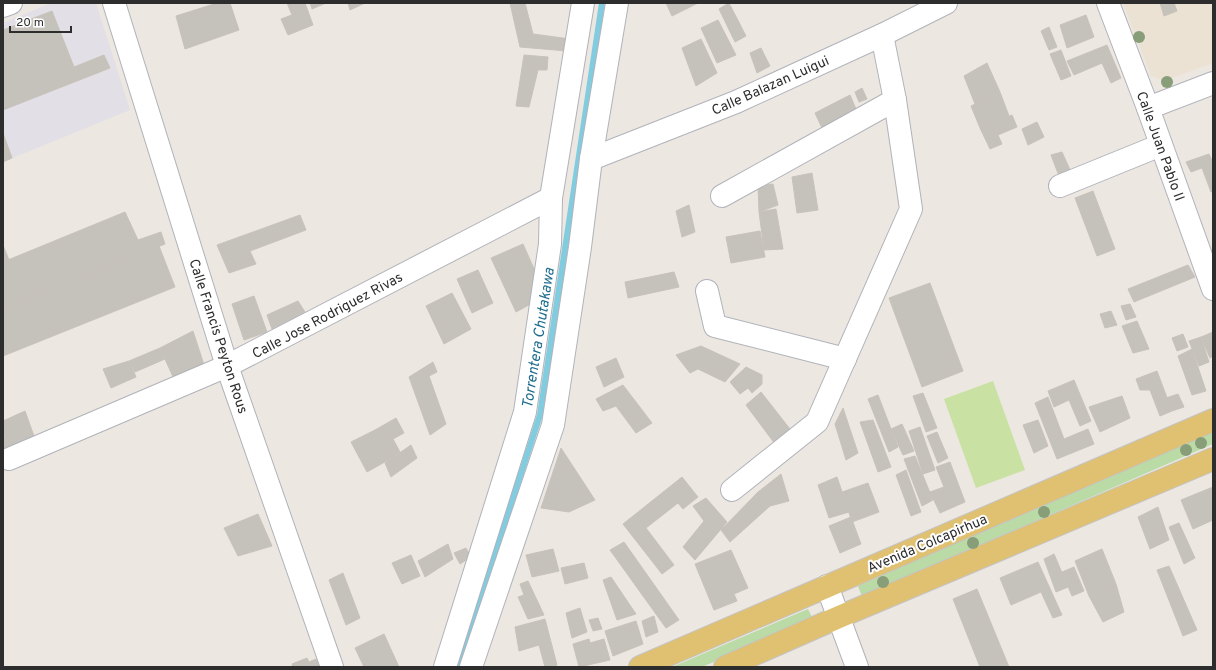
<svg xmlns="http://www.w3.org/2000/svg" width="1216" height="670" font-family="Overpass,sans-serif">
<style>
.industrial{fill:#e2e0e6}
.education{fill:#ebe2d3}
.green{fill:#badba5}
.pitch{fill:#c9e1a2}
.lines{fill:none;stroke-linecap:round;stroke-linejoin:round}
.stream{stroke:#82cce0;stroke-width:6}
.building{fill:#c5c2bc;stroke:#c8c2ba}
.minor-casing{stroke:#b1b3bb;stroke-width:24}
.major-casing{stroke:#c4c4c4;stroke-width:24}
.minor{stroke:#fff;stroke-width:22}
.major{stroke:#e0c172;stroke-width:22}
.tree{fill:#879e79}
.labels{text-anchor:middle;stroke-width:4;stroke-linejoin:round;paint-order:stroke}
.street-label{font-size:14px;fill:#2d2d2d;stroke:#fff}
.water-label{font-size:15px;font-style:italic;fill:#1f6d8e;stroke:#fff}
</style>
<rect width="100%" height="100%" fill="#ece7e1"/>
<path class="industrial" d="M51 3H96L130 110 3 162V23Z"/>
<path class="education" d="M1123 3H1213V63L1164 81 1151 76Z"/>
<g class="green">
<path d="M1213 431V444L862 597 858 586Z"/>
<path d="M808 609 813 619 702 667H672Z"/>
</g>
<path class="pitch" d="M993 381 1025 470 976 488 944 399Z"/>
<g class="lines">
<path class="stream" d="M458 667 540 415 602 3"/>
</g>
<g class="building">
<path d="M217 3H230L239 30 185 49 176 16Z"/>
<path d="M287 3H305L313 25 288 35 281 19 292 15Z"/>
<path d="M310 3H326L312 9Z"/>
<path d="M348 3H365L350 10Z"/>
<path d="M510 3H525L533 34 570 39 567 51 520 47Z"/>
<path d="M666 3H698L672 16Z"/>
<path d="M729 3 746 36 735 42 719 9Z"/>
<path d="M1160 3H1174L1177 11 1164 16Z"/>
<path d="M52 11 74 67 104 55 110 68 3 110V30Z"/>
<path d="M1086 15 1094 37 1067 48 1060 25Z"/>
<path d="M718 20 736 55 717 63 701 28Z"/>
<path d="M1049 27 1057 47 1049 50 1041 31Z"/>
<path d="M701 39 717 73 696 86 682 48Z"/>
<path d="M1107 45 1121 78 1111 83 1102 63 1074 75 1067 61Z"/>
<path d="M761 48 770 66 757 73 750 53Z"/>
<path d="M1061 50 1071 76 1061 80 1050 54Z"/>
<path d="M524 55 548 57 547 70H538L529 107 516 106Z"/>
<path d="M987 63 1000 92 975 104 964 76Z"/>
<path d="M862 88 867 99 859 102 855 92Z"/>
<path d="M1000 92 1009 116 980 128 971 106Z"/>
<path d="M850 95 856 109 822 128 815 113Z"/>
<path d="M1012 115 1017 127 998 135 1002 144 990 149 980 128Z"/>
<path d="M1037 122 1044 137 1028 145 1022 129Z"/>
<path d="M3 133 12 158 3 162Z"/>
<path d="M1062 152 1071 172 1059 176 1051 155Z"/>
<path d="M1209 154 1213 163V191L1211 192 1202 168 1191 172 1186 162Z"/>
<path d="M812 173 818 210 797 213 792 177Z"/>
<path d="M773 184 778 205 759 212 758 186Z"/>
<path d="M1093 191 1115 249 1097 256 1075 198Z"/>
<path d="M689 205 695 232 682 237 676 211Z"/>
<path d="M776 209 783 249 764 250 759 212Z"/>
<path d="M125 212 138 240 161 232 165 244 3 309V262Z"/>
<path d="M300 215 306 230 250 251 256 264 229 273 217 245Z"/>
<path d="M760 231 765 257 731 263 726 237Z"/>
<path d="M523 244 539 280 531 283 538 300 516 312 491 258Z"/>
<path d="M3 245 9 260 3 262Z"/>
<path d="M159 246 175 287 3 356V309Z"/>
<path d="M1188 265 1195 277 1134 302 1128 289Z"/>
<path d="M478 270 493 303 472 313 457 279Z"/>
<path d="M674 272 679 287 628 298 625 282Z"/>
<path d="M930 283 963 371 922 387 889 298Z"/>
<path d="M452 293 471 329 444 344 426 306Z"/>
<path d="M254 296 267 332 244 340 232 304Z"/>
<path d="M298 301 305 312 272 329 267 315Z"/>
<path d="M1130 304 1136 317 1126 320 1121 306Z"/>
<path d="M1111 311 1117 325 1105 328 1100 314Z"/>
<path d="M1137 321 1149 349 1133 353 1122 326Z"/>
<path d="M193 331 205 368 174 379 160 348Z"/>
<path d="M1213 332V356L1210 358 1201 337Z"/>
<path d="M1183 334 1188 347 1177 351 1172 338Z"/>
<path d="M1201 337 1209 362 1199 366 1189 341Z"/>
<path d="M701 346 740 364 725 382 698 369 690 373 676 355Z"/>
<path d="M160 348 165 359 135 372 129 361Z"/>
<path d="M1192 349 1206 391 1192 395 1178 356Z"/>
<path d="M616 358 624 377 604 387 596 367Z"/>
<path d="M129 361 136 377 111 388 103 369Z"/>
<path d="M433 362 437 372 429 376 446 424 430 435 409 377Z"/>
<path d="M746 367 762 375V384L752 393 748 388 740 394 730 382Z"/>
<path d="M1157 371 1172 411 1160 416 1150 390H1140L1136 379Z"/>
<path d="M1074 380 1091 421 1080 426 1069 400 1054 407 1048 391Z"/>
<path d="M623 385 652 423 636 433 616 406 603 411 596 399Z"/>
<path d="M761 392 790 429 775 444 746 405Z"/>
<path d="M923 393 937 428 926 432 913 396Z"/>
<path d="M1178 394 1184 407 1172 411 1166 398Z"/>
<path d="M878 395 898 447 889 452 868 399Z"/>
<path d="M1122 396 1130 418 1100 432 1089 407Z"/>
<path d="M1048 397 1064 439 1088 429 1094 444 1057 459 1035 403Z"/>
<path d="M843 408 858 453 846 460 835 424Z"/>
<path d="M25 411 34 436 3 453V438L5 437 3 431V421Z"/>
<path d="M396 418 404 433 393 439 400 452 390 459 375 430Z"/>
<path d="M873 420 891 467 878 472 860 422Z"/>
<path d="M1038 420 1048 446 1034 453 1023 425Z"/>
<path d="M902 424 914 451 903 455 891 429Z"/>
<path d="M920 427 935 470 923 474 909 431Z"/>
<path d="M375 430 390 459 367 472 351 442Z"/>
<path d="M937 432 948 458 938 463 927 436Z"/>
<path d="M411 445 417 458 391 477 385 463Z"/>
<path d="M561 448 595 500 569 512 541 508Z"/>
<path d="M915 456 933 500 922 506 904 459Z"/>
<path d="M950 462 965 502 940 513 930 492 944 487 936 467Z"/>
<path d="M906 470 921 512 911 516 896 475Z"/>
<path d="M781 474 789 501 770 506 730 542 721 530 758 492Z"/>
<path d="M682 477 698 497 683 509 678 503 646 528 674 565 662 574 623 524Z"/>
<path d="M837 477 849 512 829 518 818 485Z"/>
<path d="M868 483 879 512 852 522 842 492Z"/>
<path d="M1213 487V520L1193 529 1181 500Z"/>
<path d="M706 498 727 522 695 560 683 547 704 521 693 506Z"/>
<path d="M1158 507 1169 540 1150 549 1138 517Z"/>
<path d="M258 514 272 546 238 556 224 528Z"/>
<path d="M851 517 861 544 840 553 829 526Z"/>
<path d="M1179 523 1195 558 1184 564 1169 527Z"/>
<path d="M624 542 679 620 666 628 610 550Z"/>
<path d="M448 544 453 559 425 577 418 561Z"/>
<path d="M466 548 471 557 460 564 454 553Z"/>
<path d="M553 549 559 571 532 577 526 555Z"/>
<path d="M1102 549 1116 584 1124 612 1103 622 1089 596 1075 561Z"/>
<path d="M731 550 748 588 734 594 737 601 714 610 695 564Z"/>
<path d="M1054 554 1068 587 1056 592 1044 559Z"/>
<path d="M411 555 420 576 402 584 392 563Z"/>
<path d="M1038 562 1062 615 1053 618 1041 592 1011 605 1000 578Z"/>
<path d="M584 563 588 578 565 584 561 568Z"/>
<path d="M1169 566 1197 630 1183 636 1157 570Z"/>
<path d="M1074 567 1084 591 1072 596 1062 572Z"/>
<path d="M343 573 360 618 346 625 329 580Z"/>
<path d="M611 577 636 614 617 620 603 580Z"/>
<path d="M528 581 544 615 528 619 518 597 524 595 520 584Z"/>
<path d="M977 589 1009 667H980L953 599Z"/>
<path d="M580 608 587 632 572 638 566 613Z"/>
<path d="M654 616 658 632 646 637 642 621Z"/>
<path d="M598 618 602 629 593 631 589 620Z"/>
<path d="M545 619 557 665 551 667H545L539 645 519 651 515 627Z"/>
<path d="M636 621 643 644 613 656 605 631Z"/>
<path d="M384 634 399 667H364L355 648Z"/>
<path d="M589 639 590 643 604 639 610 660 579 667 573 644Z"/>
<path d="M307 658 309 662 316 659 319 666 293 667 292 664Z"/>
</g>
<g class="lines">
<defs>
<g id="minor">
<path d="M114 3 227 366 332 667"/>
<path d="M1108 3 1148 108 1213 289"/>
<path d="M3 6 11 3"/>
<path d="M1148 108 1213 83"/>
<path d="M591 159 736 102 882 35 946 3"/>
<path d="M1060 186 1161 145"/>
<path d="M722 196 895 100"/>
<path d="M707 291 715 326 845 359"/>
<path d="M9 459 227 366 551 198"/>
<path d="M732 490 817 422 911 209 895 100 882 35"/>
<path d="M827 586 857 667"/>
<path d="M445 667 525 412 550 244 551 198 583 3"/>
<path d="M471 667 553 425 580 247 591 159 617 3"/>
</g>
<g id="major">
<path d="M640 667 1213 420"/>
<path d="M725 667 839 617 1213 459"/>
</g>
</defs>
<use href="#minor" class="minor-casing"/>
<use href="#major" class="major-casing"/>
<use href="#minor" class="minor"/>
<use href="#major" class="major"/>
</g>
<g class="tree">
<circle cx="1139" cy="37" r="6"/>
<circle cx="1167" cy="82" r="6"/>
<circle cx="1201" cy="443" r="6"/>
<circle cx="1186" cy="450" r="6"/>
<circle cx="1044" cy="512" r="6"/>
<circle cx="973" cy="543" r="6"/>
<circle cx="883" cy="582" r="6"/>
</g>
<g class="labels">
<g class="street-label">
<text transform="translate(770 85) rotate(-24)" y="5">Calle Balazan Luigui</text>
<text transform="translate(1161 146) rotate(70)" y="5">Calle Juan Pablo II</text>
<text transform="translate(327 315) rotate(-28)" y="5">Calle Jose Rodriguez Rivas</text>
<text transform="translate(219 336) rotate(72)" y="5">Calle Francis Peyton Rous</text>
<text transform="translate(927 543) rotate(-23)" y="5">Avenida Colcapirhua</text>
</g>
<g class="water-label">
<text transform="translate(538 338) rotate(-81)" y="5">Torrentera Chutakawa</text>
</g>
</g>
<rect width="1216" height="670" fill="none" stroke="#2d2d2d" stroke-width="8"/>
<path d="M10 26v6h61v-6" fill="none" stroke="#2d2d2d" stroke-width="2"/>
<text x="16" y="26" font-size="12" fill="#2d2d2d" stroke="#ffffff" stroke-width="3" paint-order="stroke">20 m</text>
</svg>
